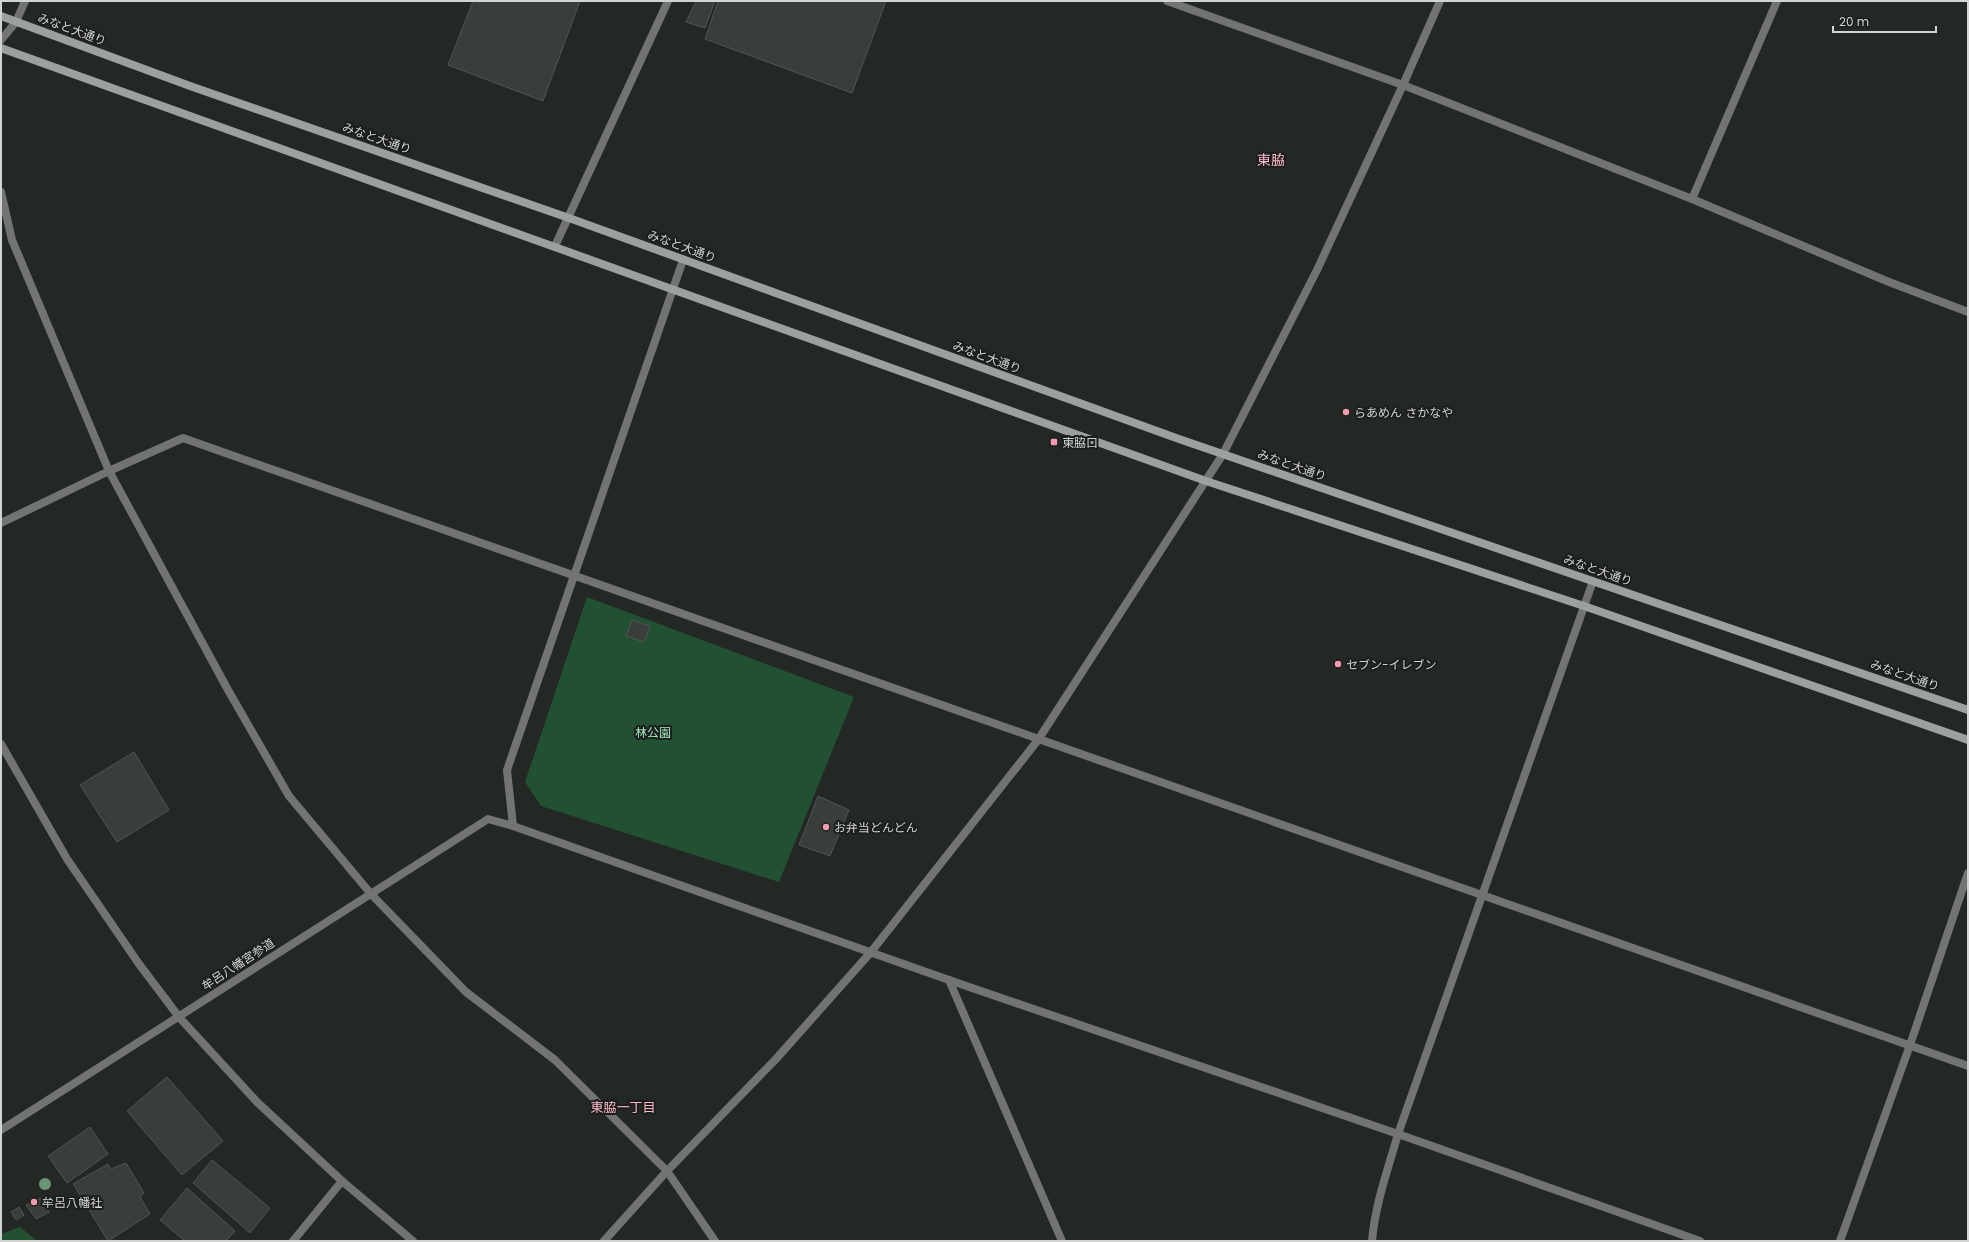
<svg xmlns="http://www.w3.org/2000/svg" width="1969" height="1242" font-family="Poppins,'Noto Sans JP',sans-serif">
<style>
.green{fill:#225032}
.building{fill:#3a3e3b;stroke:#515552}
.lines{fill:none;stroke-linecap:round;stroke-linejoin:round}
.minor{stroke:#727473;stroke-width:8}
.tertiary{stroke:#727473;stroke-width:8}
.secondary{stroke:#9da19e;stroke-width:8}
.tree{fill:#699476}
.poi-dot{fill:#f29ab0;stroke:#1b1e1c;stroke-width:1.5}
.labels{text-anchor:middle;dominant-baseline:central;stroke-width:4;stroke-linejoin:round;paint-order:stroke}
.street-label{font-size:12px;fill:#d1d4d2;stroke:#1b1e1c}
.poi-label{font-size:12px;fill:#d1d4d2;stroke:#1b1e1c;text-anchor:start}
.park-label{font-size:12px;fill:#a2ecb8;stroke:#1b1e1c}
.neighbourhood-label{font-size:13px;fill:#fbb8c8;stroke:#1b1e1c}
.quarter-label{font-size:14px;fill:#fbb8c8;stroke:#1b1e1c}
</style>
<rect width="100%" height="100%" fill="#242825"/>
<g class="green">
<path d="M587,597L854,697L779,882L541,806L525,782Z"/>
<path d="M20,1227L37,1241H1V1234Z"/>
</g>
<g class="building">
<path d="M473,1H580L543,101L448,65Z"/>
<path d="M696,1H715L705,28L686,22Z"/>
<path d="M718,1H886L852,93L705,39Z"/>
<path d="M632,620L650,626L644,642L626,636Z"/>
<path d="M134,752L169,810L117,842L80,785Z"/>
<path d="M818,796L849,810L830,856L799,845Z"/>
<path d="M167,1077L223,1141L182,1175L127,1111Z"/>
<path d="M90,1127L108,1154L67,1183L48,1156Z"/>
<path d="M212,1160L270,1208L250,1233L193,1183Z"/>
<path d="M126,1163L144,1193L140,1197L150,1214L108,1241L73,1184L108,1164L111,1169Z"/>
<path d="M187,1188L235,1231L226,1241H185L160,1220Z"/>
<path d="M41,1198L49,1212L36,1219L26,1205Z"/>
<path d="M19,1207L24,1215L16,1220L11,1212Z"/>
</g>
<g class="lines">
<g class="minor">
<path d="M1,40L16,22L25,1"/>
<path d="M1,192L12,240L109,471L228,690L289,796L371,894L466,992L555,1060L667,1171L715,1241"/>
<path d="M1692,199L1777,1"/>
<path d="M555,246L668,1"/>
<path d="M1,523L109,471L183,438L1968,1066"/>
<path d="M1,744L67,859L139,964L179,1017L257,1102L342,1181L413,1241"/>
<path d="M949,980L1062,1241"/>
<path d="M1,1130L488,819L513,826L507,770L683,260"/>
<path d="M293,1241L342,1181"/>
<path d="M1372,1241C1375,1205 1388,1169 1398,1134L1593,581"/>
<path d="M1840,1241L1910,1045L1968,873"/>
</g>
<g class="tertiary">
<path d="M1167,1L1403,85L1692,199L1889,282L1968,312"/>
<path d="M513,826L949,980L1398,1134L1700,1241"/>
<path d="M604,1241L667,1171L776,1059L871,952L1038,740L1223,454L1317,270L1403,85L1440,1"/>
</g>
<g class="secondary">
<path d="M1,16L190,86L569,218L1179,439L1968,710"/>
<path d="M1,48L1206,481L1584,606L1968,740"/>
</g>
</g>
<circle class="tree" cx="45" cy="1184" r="6"/>
<g class="poi-dot">
<circle cx="1346" cy="412" r="4"/>
<rect x="1050" y="438" width="8" height="8" rx="2"/>
<circle cx="1338" cy="664" r="4"/>
<circle cx="826" cy="827" r="4"/>
<circle cx="34" cy="1202" r="4"/>
</g>
<g class="labels">
<g class="street-label">
<text transform="translate(72 29) rotate(20)">みなと大通り</text>
<text transform="translate(377 138) rotate(19)">みなと大通り</text>
<text transform="translate(682 246) rotate(20)">みなと大通り</text>
<text transform="translate(987 357) rotate(20)">みなと大通り</text>
<text transform="translate(1292 465) rotate(19)">みなと大通り</text>
<text transform="translate(1598 570) rotate(19)">みなと大通り</text>
<text transform="translate(1905 675) rotate(19)">みなと大通り</text>
<text transform="translate(238 964) rotate(-33)">牟呂八幡宮参道</text>
</g>
<g class="poi-label">
<text x="1354" y="412">らあめん さかなや</text>
<text x="1062" y="442">東脇口</text>
<text x="1346" y="664">セブン-イレブン</text>
<text x="834" y="827">お弁当どんどん</text>
<text x="42" y="1202">牟呂八幡社</text>
</g>
<g class="park-label">
<text x="653" y="732">林公園</text>
</g>
<g class="neighbourhood-label">
<text x="623" y="1107">東脇一丁目</text>
</g>
<g class="quarter-label">
<text x="1271" y="160">東脇</text>
</g>
</g>
<rect width="1969" height="1242" fill="none" stroke="#d1d4d2" stroke-width="4"/>
<path d="M1833 26v6h103v-6" fill="none" stroke="#d1d4d2" stroke-width="2"/>
<text x="1839" y="26" font-size="12" fill="#d1d4d2" stroke="#1b1e1c" stroke-width="3" paint-order="stroke">20 m</text>
</svg>
